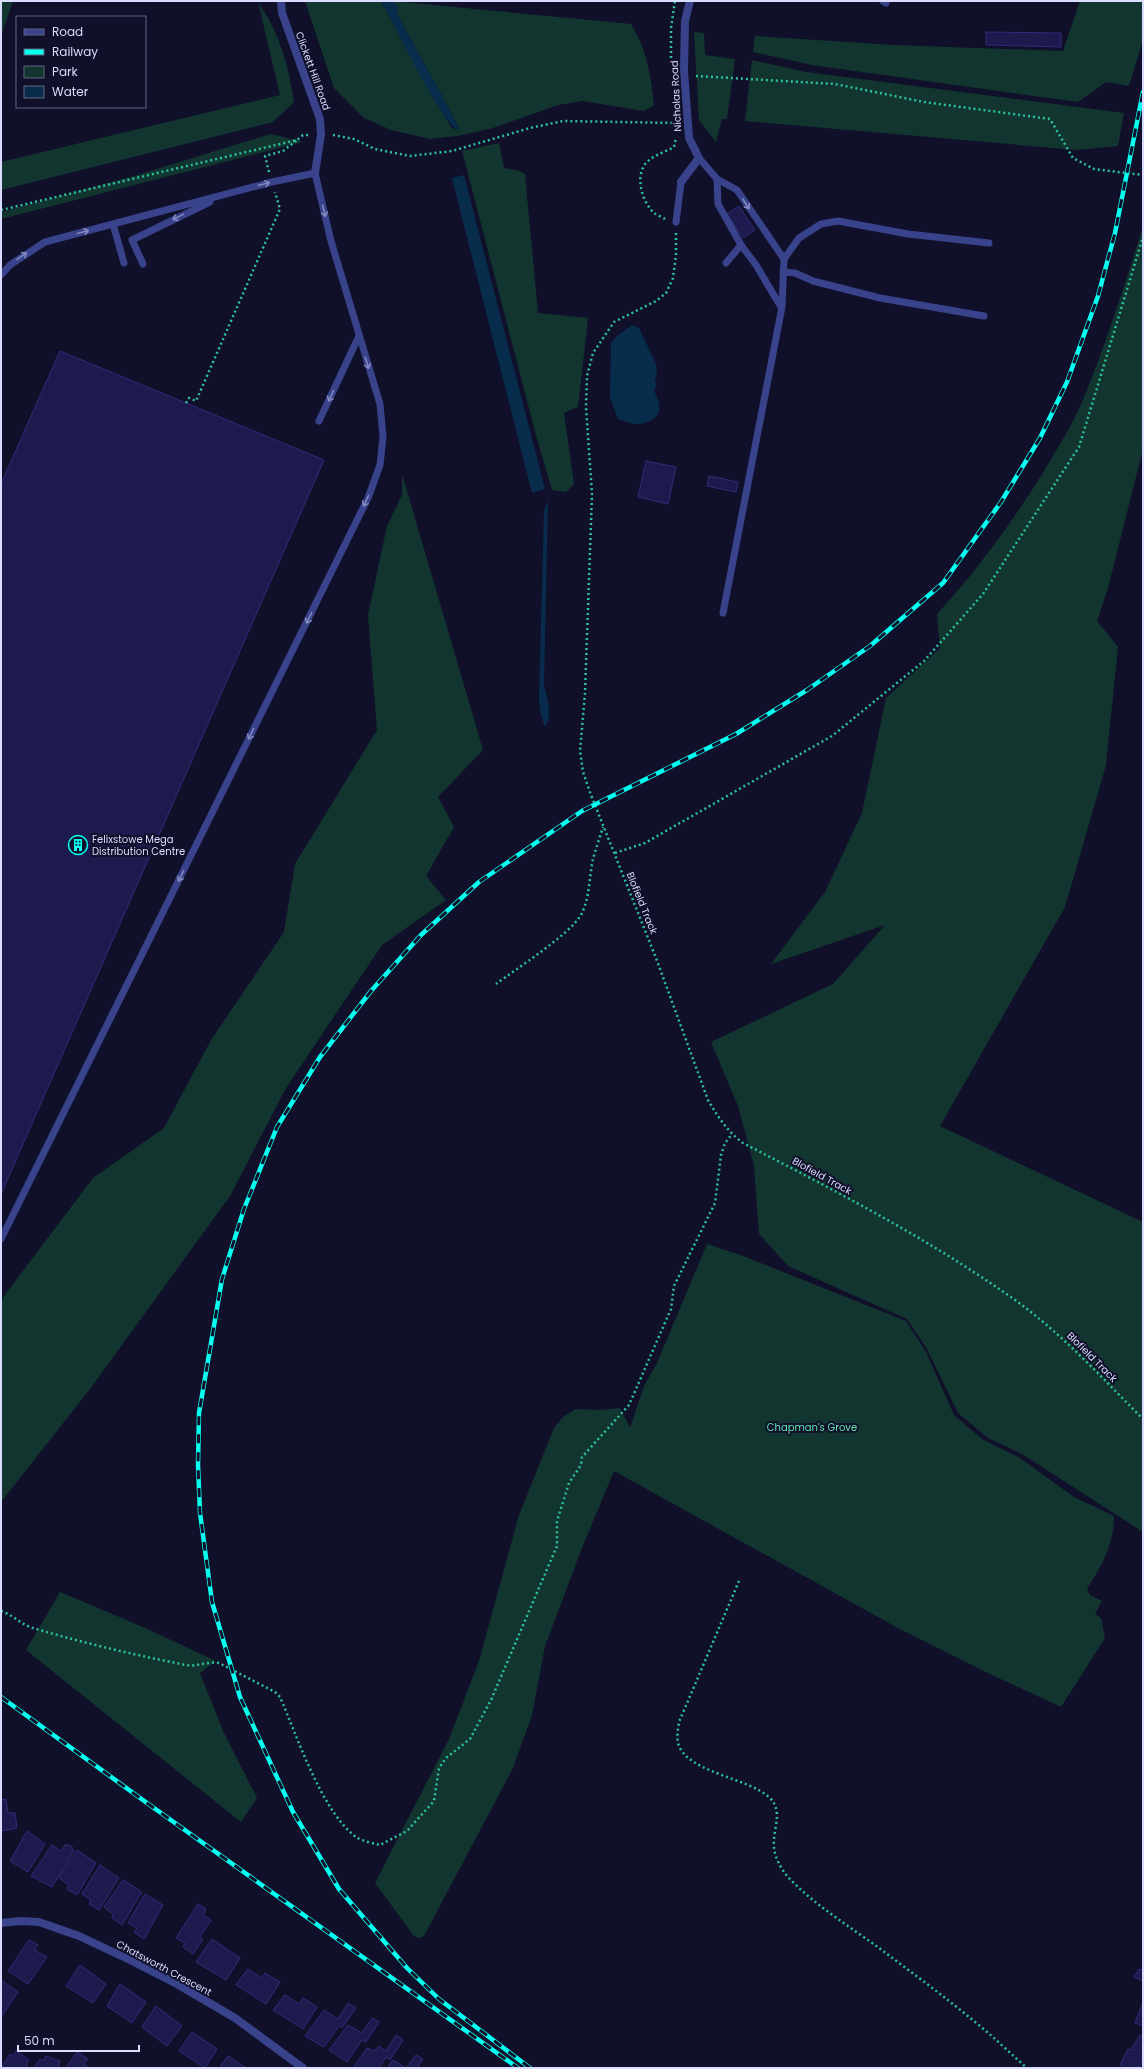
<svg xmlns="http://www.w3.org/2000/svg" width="1144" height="2069" font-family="Poppins,sans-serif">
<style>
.green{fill:#12362f}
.water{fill:#082c4c}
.building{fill:#1d1b4d;stroke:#2f2c7a}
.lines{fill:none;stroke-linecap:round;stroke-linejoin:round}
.path{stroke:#2bc2a1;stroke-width:2.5;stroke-dasharray:2 3;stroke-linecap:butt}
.service{stroke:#39438c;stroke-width:7}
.minor{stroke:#39438c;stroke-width:8}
.rail-casing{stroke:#06fff0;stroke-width:4.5}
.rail{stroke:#10102b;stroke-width:3;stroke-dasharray:9;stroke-linecap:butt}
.oneway{stroke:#8188c0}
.labels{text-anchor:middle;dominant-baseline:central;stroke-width:4;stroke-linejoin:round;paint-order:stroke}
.street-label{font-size:10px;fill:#dadcff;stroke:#10102b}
.poi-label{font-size:10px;fill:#dadcff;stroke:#10102b;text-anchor:start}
.park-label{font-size:10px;fill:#60e6af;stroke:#10102b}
</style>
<rect width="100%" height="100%" fill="#10102b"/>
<g class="green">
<path d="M1,1H13L1,36Z"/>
<path d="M305,1H381L434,99L452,128L459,130L455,120L397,14L398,7L392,1L631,24C647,50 651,76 654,105L644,111L583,101L558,105L493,128L457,136L430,139L391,130L364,118L334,88Z"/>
<path d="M1080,1H1143V40L1129,86L1106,82L1078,102L812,65L753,52L755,36L894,45L1063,51Z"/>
<path d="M258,2C280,34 288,64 294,102L273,122L1,190V162L280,95Z"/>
<path d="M694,32L704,33L705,55L735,59L727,119H722L716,142L699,120Z"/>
<path d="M752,60L806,72L1124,113L1118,146L1077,150L745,121Z"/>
<path d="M271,134L303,142L1,219V212L137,175Z"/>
<path d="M499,143L504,168L520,171L525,174L538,313L588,318L578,407L564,413L574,484L566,492L552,490L537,439L462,151Z"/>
<path d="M1143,227V449L1108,588L1097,621L1118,647L1106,765L1065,907L940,1126L1143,1222V1532L1022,1454L988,1438L958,1413L927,1349L907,1319L788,1266L759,1234L754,1166L738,1106L711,1042L833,984L885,925L771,964L825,892L862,813L886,698L940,648L937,614C976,572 1010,525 1041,476C1055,452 1071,428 1082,402C1106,345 1124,286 1143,227Z"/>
<path d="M402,474L483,750L438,797L454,827L426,876L446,900L382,945L286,1088L230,1196L90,1389L1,1502V1300L93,1178L164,1128L211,1040L284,932L295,864L377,730L368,615L387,526L402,495Z"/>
<path d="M707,1244L743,1256L906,1321L926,1352L954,1415L982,1439L1020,1458L1074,1497L1114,1516C1114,1545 1102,1565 1087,1589L1090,1595L1102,1601L1095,1614L1101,1618L1105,1638L1061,1707L990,1674L896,1627L614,1471L582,1548L545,1646L532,1715L513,1768L424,1936L419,1938L414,1936L375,1883L449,1739L479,1661L519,1515L554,1428L564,1416L576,1409L601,1410L620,1408L630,1428L644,1386L657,1363Z"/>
<path d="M60,1592L143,1627L216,1661L200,1673L224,1733L257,1798L241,1822L26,1650Z"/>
</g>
<g class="water">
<path d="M381,1H392L398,7L397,14L455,120L459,131C441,122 394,24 381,1Z"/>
<path d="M464,175L545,489L532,493L452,178Z"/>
<path d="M632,325L639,328L656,364L657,371L655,380L657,385L654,390C656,395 659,401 659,406C661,419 645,425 634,424C629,423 623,420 618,419L610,397L611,343L617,336Z"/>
<path d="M548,500L544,685C547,697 553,716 545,727L541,715L539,699L544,511Z"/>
</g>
<g class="building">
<path d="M986,32L1061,33V47L986,45Z"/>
<path d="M739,206L755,230L743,238L727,214Z"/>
<path d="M60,351L324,460L1,1194V484Z"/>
<path d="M646,461L676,467L668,504L638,497Z"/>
<path d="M709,476L738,482L736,492L707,486Z"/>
<path d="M6,1799L8,1813H15L17,1828L1,1831V1800Z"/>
<path d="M27,1831L45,1844L28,1872L10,1861Z"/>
<path d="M52,1845L61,1851L65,1845H69L73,1848V1852L52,1887L31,1876Z"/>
<path d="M77,1850L96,1863L77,1895L67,1889L69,1885L59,1878Z"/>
<path d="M100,1865L119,1878L99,1910L89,1904L91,1900L82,1894Z"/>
<path d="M123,1880L142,1892L122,1925L112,1918L113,1914L104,1907Z"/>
<path d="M145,1894L163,1905L144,1939L134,1932L137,1928L128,1923Z"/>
<path d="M198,1904L206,1909L203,1915L211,1920L200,1937L203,1939L193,1954L183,1947L185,1943L176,1938Z"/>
<path d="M212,1939L240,1958L226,1980L196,1962Z"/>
<path d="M29,1940L38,1945L34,1950L47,1957L28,1984L8,1971Z"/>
<path d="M80,1965L106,1984L93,2003L66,1986Z"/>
<path d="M248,1969L262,1978L265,1973L280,1982L266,2004L236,1985Z"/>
<path d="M1139,1969L1143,1970V1981L1134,1977Z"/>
<path d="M1,1980L18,1992L1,2017Z"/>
<path d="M120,1984L146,2002L132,2023L107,2006Z"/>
<path d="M285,1995L299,2004L303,1998L317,2007L303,2029L273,2010Z"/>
<path d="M348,2003L356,2008L342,2028L339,2026L324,2047L305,2036L324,2010L338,2019Z"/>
<path d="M1143,2003V2026L1135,2023Z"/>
<path d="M156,2006L182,2026L167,2046L142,2027Z"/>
<path d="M372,2018L379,2022L366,2042L362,2040L347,2062L329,2050L348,2025L362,2033Z"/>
<path d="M192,2032L217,2049L205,2068L179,2051Z"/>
<path d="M396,2035L403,2040L390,2060L386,2057L379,2068H353L367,2048L374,2051L379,2046L386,2051Z"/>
<path d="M1140,2035L1143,2037V2059L1139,2068H1126L1120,2065L1128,2049L1131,2050Z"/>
<path d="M16,2051L29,2060L26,2065L27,2068H1L10,2054L13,2056Z"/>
<path d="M77,2052L88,2059L84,2064L89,2068H66Z"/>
<path d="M416,2055L423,2059L417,2068H387L393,2060L406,2068Z"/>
<path d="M46,2056L60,2061L58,2068H34L40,2059L43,2061Z"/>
<path d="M228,2056L246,2068H219Z"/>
</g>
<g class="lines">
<g class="path">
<path d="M671,63V28L675,1"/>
<path d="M696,76L835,84L924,102L1050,119L1073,158L1094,169L1143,175"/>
<path d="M333,135L354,139L375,149L410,156L452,151L530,128L563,121L676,123"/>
<path d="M269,172L265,156L283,151L297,140"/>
<path d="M1,210L297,140L303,135H310"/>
<path d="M665,219C662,217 657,215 654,213C642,202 634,175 647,162C654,155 665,152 674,147L676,138"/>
<path d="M676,233V255L673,278L666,293L656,301L614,322L593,353L587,376L586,407L592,494L585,693L580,751L583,772L591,795L656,958L708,1100C718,1117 727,1131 743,1143C832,1189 923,1236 1005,1293C1057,1328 1099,1375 1143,1419"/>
<path d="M186,403L189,398L196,401L280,209L275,192"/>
<path d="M615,853L645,843L832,736L924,661L983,594L1079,447L1143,237"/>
<path d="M496,984C516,969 569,935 581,915C590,898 589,877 593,859C596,848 600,837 603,827"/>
<path d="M739,1581L679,1722C678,1730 676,1738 679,1746C690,1773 749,1778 770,1798C784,1812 772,1831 774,1847C775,1858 781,1869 788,1877C813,1904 849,1926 879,1948C915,1975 952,2002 987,2032C1000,2043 1013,2056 1027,2068"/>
<path d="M1,1611C13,1615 22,1625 33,1628C83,1643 135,1655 186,1665C197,1667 207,1661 219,1663L275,1692L280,1697C297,1736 322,1812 356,1837C362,1841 372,1843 380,1845L407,1831L434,1801L439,1768L446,1758L470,1739L491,1700L557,1546V1521L569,1483L581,1465L582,1457L629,1405L671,1309L674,1286L715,1203L721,1155L725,1143L732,1134"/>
</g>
<g class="service">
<path d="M883,1L886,3"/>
<path d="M699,158L717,179L737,190L784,259"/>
<path d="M717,179L718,204L741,245L756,265L781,307"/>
<path d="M676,222L681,182"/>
<path d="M113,224L124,263"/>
<path d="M726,263L741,245"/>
<path d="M143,264L132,240L210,202"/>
<path d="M783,272L795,273L813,281L880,298L984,316"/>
<path d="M1,275L10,265L45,242L272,182L315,173L331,241L380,404L383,437L380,465L368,498L1,1239"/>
<path d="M319,421L359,336"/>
<path d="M723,613L782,307L784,259L799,238L821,224L838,221L908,234L989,243"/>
</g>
<g class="minor">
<path d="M281,1L282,13L320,119L321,135L315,173"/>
<path d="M681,182L699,158L689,138L684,71L685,21L690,1"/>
<path d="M1,1923L21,1921L39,1922L79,1936L130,1960L177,1984L235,2018L303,2068"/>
</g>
<defs>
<g id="rail">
<path d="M1,1697L147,1803L518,2068"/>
<path d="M530,2068L439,1999L407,1968L339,1889L293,1812L240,1697L212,1602L200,1513L198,1465L199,1413L222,1279L244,1209L277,1127L320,1057L371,991L421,935L479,882L582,811L736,734L807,690L870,646L943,583L1001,502L1040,438L1067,382L1098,296L1115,233L1143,92"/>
</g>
</defs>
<use href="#rail" class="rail-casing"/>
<use href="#rail" class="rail"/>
</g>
<defs><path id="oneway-shaft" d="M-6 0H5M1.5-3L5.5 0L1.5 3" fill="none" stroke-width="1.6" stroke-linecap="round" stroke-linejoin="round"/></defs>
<g class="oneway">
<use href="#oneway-shaft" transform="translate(264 184) rotate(-15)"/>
<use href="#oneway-shaft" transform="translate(746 204) rotate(57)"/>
<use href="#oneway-shaft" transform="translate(324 211) rotate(76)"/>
<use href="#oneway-shaft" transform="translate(178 217) rotate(154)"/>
<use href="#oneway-shaft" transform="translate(83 232) rotate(-15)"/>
<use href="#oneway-shaft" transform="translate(22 256) rotate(-35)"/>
<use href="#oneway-shaft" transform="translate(367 363) rotate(74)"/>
<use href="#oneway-shaft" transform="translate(331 396) rotate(115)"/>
<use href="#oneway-shaft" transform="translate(366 501) rotate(115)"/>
<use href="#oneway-shaft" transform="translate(309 618) rotate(116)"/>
<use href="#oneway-shaft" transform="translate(251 734) rotate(116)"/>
<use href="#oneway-shaft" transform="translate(181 876) rotate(116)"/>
</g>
<defs>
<symbol id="building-ring" viewBox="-11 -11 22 22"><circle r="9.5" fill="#10102b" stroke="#06fff0" stroke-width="1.5"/><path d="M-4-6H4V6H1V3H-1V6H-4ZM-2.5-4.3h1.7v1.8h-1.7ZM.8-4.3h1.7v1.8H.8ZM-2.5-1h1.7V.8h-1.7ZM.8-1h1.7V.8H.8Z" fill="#06fff0"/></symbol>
</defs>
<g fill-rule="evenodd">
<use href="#building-ring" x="67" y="834" width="22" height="22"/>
</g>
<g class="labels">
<g class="street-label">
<text transform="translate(313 71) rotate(70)">Clickett Hill Road</text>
<text transform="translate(676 96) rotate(-93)">Nicholas Road</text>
<text transform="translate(642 903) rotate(68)">Blofield Track</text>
<text transform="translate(822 1176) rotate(29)">Blofield Track</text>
<text transform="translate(1092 1357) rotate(45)">Blofield Track</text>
<text transform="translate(164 1968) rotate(28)">Chatsworth Crescent</text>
</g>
<g class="poi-label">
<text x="92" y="839">Felixstowe Mega<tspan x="92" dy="12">Distribution Centre</tspan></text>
</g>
<g class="park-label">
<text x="812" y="1427">Chapman's Grove</text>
</g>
</g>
<rect width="1144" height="2069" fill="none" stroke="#dadcff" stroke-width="4"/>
<rect x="16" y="16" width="130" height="92" fill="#10102b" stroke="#616280"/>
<rect x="24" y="29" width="20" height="6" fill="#39438c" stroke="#616280"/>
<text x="52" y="36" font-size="12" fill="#dadcff">Road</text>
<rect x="24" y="49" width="20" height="6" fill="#06fff0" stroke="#616280"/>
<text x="52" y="56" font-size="12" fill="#dadcff">Railway</text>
<rect x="24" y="66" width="20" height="12" fill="#12362f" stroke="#616280"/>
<text x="52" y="76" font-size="12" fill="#dadcff">Park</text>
<rect x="24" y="86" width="20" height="12" fill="#082c4c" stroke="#616280"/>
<text x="52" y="96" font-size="12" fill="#dadcff">Water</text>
<path d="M18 2045v6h121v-6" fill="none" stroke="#dadcff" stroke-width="2"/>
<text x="24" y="2045" font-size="12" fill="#dadcff" stroke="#10102b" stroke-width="3" paint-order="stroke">50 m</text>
</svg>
